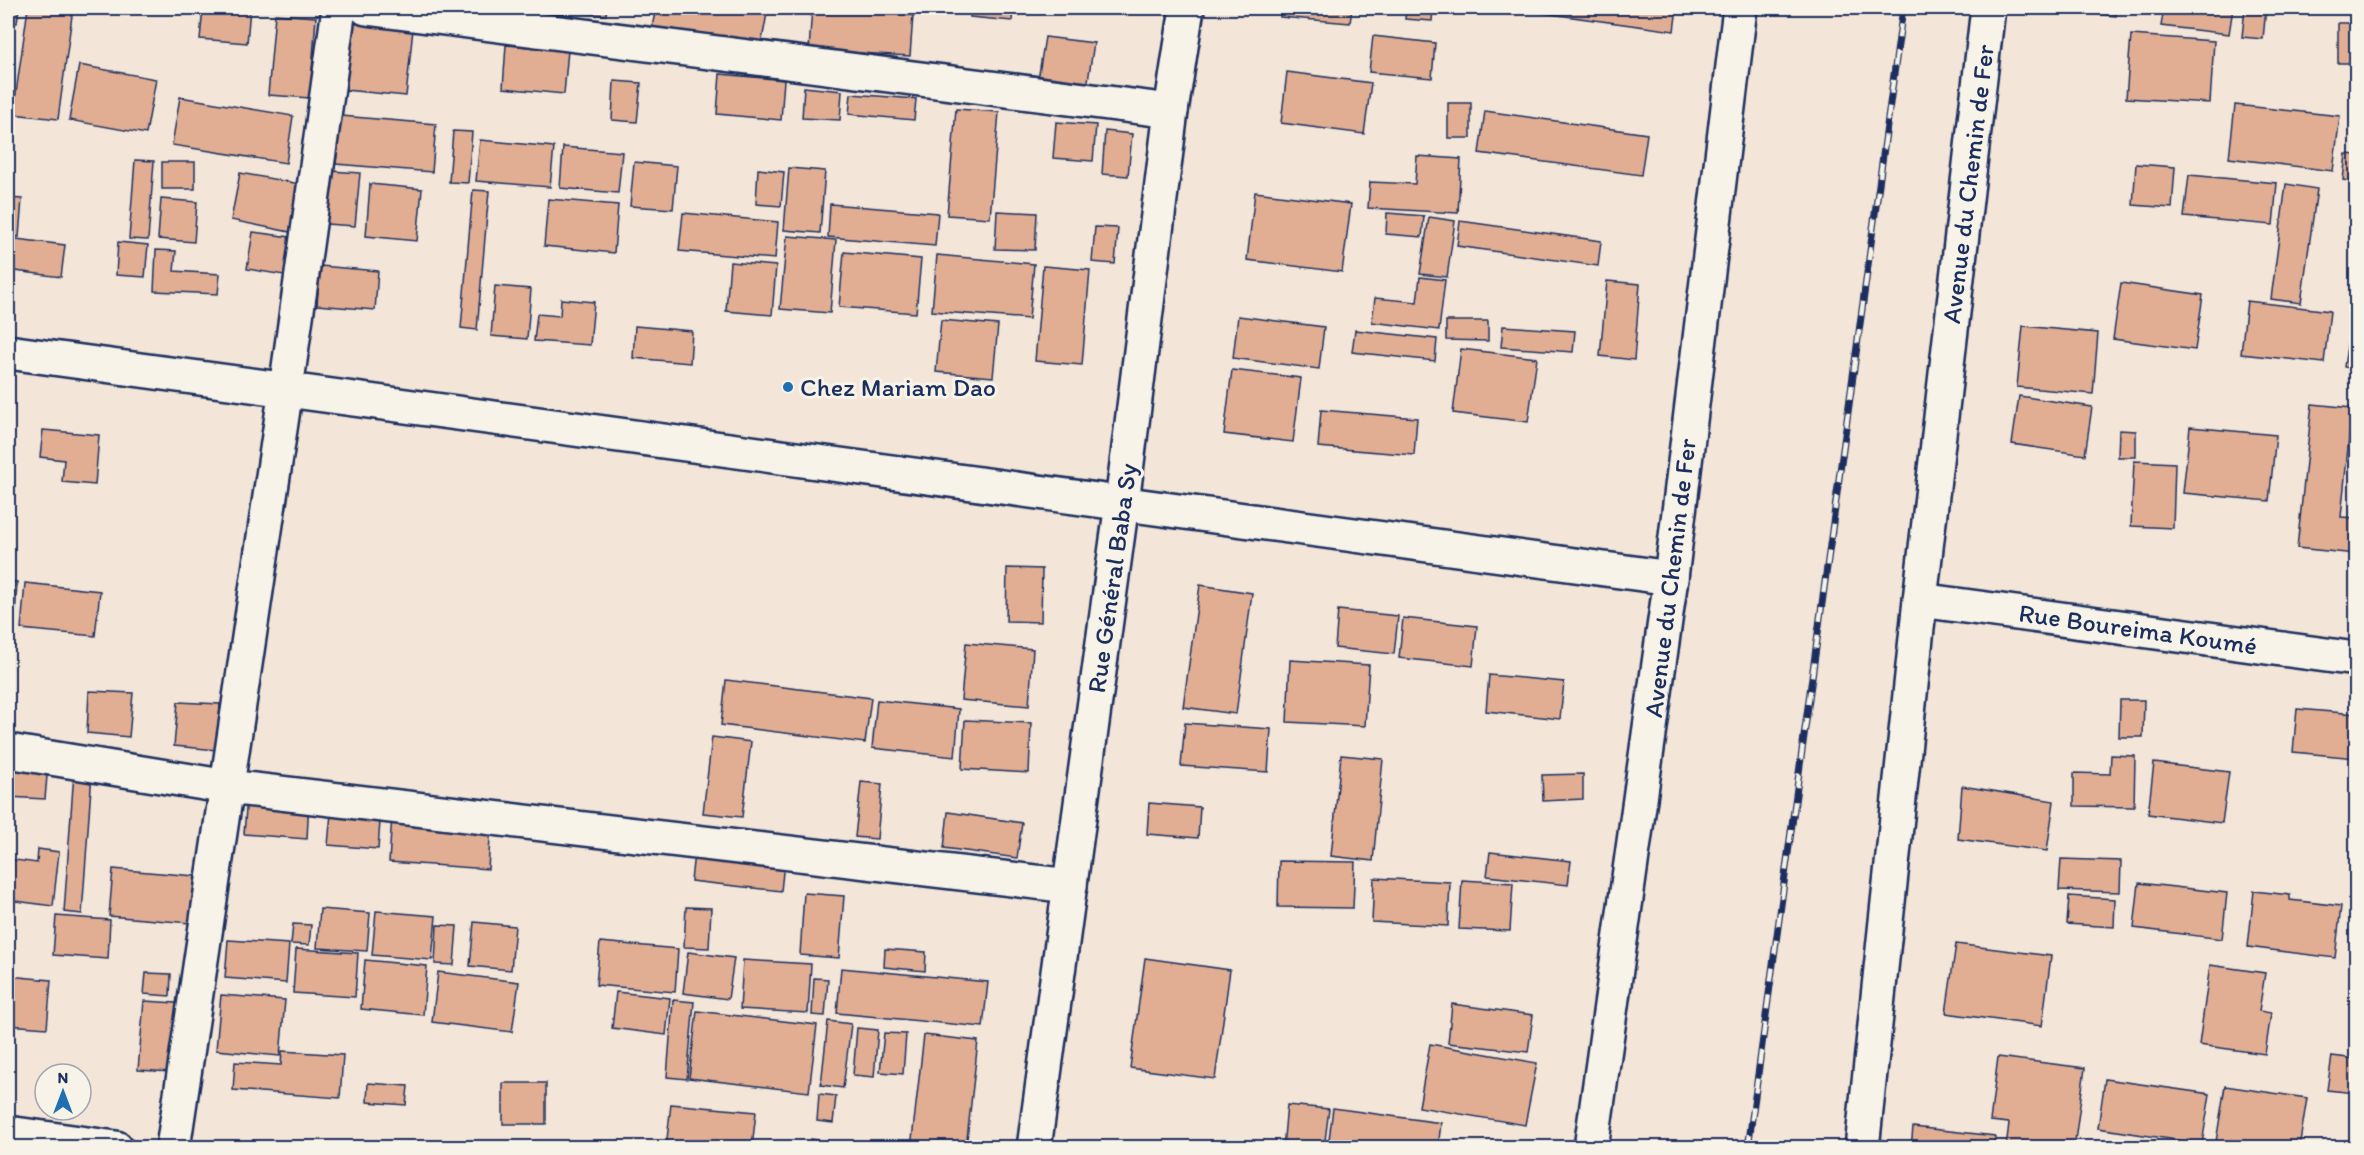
<svg xmlns="http://www.w3.org/2000/svg" width="2364" height="1155" font-family="Itim,sans-serif">
<style>
.building{fill:#e1ae93;stroke:#1b2f5e;stroke-width:1.5}
.lines{fill:none;stroke-linecap:round;stroke-linejoin:round}
.minor-casing{stroke:#1b2f5e;stroke-width:38}
.minor{stroke:#f7f3e8;stroke-width:33}
.rail-casing{stroke:#1b2f5e;stroke-width:7}
.rail{stroke:#f7f3e8;stroke-width:4.5;stroke-dasharray:14;stroke-linecap:butt}
.poi-dot{fill:#1f6fb2;stroke:#f7f3e8;stroke-width:2}
.labels{text-anchor:middle;dominant-baseline:central;stroke-width:6;stroke-linejoin:round;paint-order:stroke}
.street-label{font-size:26px;fill:#1b2f5e;stroke:#f7f3e8}
.poi-label{font-size:26px;fill:#1b2f5e;stroke:#f7f3e8;text-anchor:start}
</style>
<rect width="100%" height="100%" fill="#f3e5d7"/>
<filter id="ink" filterUnits="userSpaceOnUse"><feTurbulence type="fractalNoise" baseFrequency=".0167" numOctaves="2"/><feDisplacementMap in="SourceGraphic" scale="12" xChannelSelector="R" yChannelSelector="G"/><feConvolveMatrix kernelMatrix="1 2 1 2 8 2 1 2 1" color-interpolation-filters="sRGB"/></filter>
<g filter="url(#ink)">
<g class="building">
<path d="M8,8H19L17,23L8,22Z"/>
<path d="M28,8H73L58,119L13,114Z"/>
<path d="M203,8H250L247,43L200,39Z"/>
<path d="M567,8H607L606,15L567,12Z"/>
<path d="M656,8H768L761,46L652,27Z"/>
<path d="M812,8L913,15L910,56L809,50Z"/>
<path d="M971,8H1013L1012,21L970,17Z"/>
<path d="M1281,8H1352L1350,23L1280,17Z"/>
<path d="M1406,8H1433L1432,21L1405,19Z"/>
<path d="M1507,8H1677L1674,31Z"/>
<path d="M2078,8H2117L2116,16L2077,12Z"/>
<path d="M2164,8H2233L2229,34L2161,26Z"/>
<path d="M2245,8H2266L2263,39L2242,37Z"/>
<path d="M275,14L316,17L310,98L268,95Z"/>
<path d="M351,23L413,29L406,96L345,90Z"/>
<rect x="2338" y="23" width="18" height="40"/>
<path d="M2131,35L2214,41L2210,103L2126,98Z"/>
<path d="M1373,36L1435,43L1432,78L1369,72Z"/>
<path d="M1045,37L1094,43L1087,87L1038,80Z"/>
<path d="M506,45L568,50L564,94L503,88Z"/>
<path d="M8,52H14L10,105H8Z"/>
<path d="M79,65L156,79L146,134L69,120Z"/>
<path d="M1287,72L1371,83L1364,134L1281,123Z"/>
<path d="M720,74L784,80L781,120L717,114Z"/>
<path d="M614,81L641,83L637,122L612,120Z"/>
<path d="M804,87L842,91L840,120L802,118Z"/>
<path d="M851,94L916,99L914,120L849,114Z"/>
<path d="M180,97L293,116L286,163L172,145Z"/>
<rect x="1448" y="103" width="23" height="35"/>
<path d="M2235,105L2340,116L2333,171L2229,158Z"/>
<path d="M956,109L999,112L990,218L947,215Z"/>
<path d="M1485,111L1647,134L1641,175L1479,153Z"/>
<path d="M341,116L436,124L432,172L336,164Z"/>
<path d="M1056,122L1096,125L1093,161L1053,158Z"/>
<path d="M453,131L472,132L468,183L449,182Z"/>
<path d="M1105,131L1132,134L1128,176L1102,174Z"/>
<path d="M480,140L554,147L550,187L476,181Z"/>
<path d="M563,147L622,152L618,193L560,188Z"/>
<path d="M2346,154L2356,155V182L2343,180Z"/>
<path d="M1417,156L1461,159L1458,213L1368,208L1370,182L1415,184Z"/>
<path d="M135,160L154,161L148,240L129,239Z"/>
<rect x="162" y="162" width="33" height="27"/>
<path d="M634,162L677,166L673,209L630,206Z"/>
<path d="M2136,164L2175,167L2172,208L2133,205Z"/>
<path d="M789,168L825,171L820,233L784,230Z"/>
<path d="M758,169L784,172L781,206L756,204Z"/>
<path d="M331,171L360,173L355,226L326,224Z"/>
<path d="M240,173L300,184L290,232L231,220Z"/>
<path d="M2189,175L2277,183L2273,225L2184,217Z"/>
<path d="M370,184L422,189L417,241L366,236Z"/>
<path d="M2286,184L2317,189L2301,303L2271,299Z"/>
<path d="M473,190L489,191L477,330L461,328Z"/>
<path d="M1255,192L1351,204L1342,272L1247,260Z"/>
<path d="M8,198L22,199L19,237L8,235Z"/>
<path d="M161,199L197,202L194,242L158,239Z"/>
<path d="M548,199L618,205L614,253L544,246Z"/>
<path d="M830,204L938,213L935,246L828,237Z"/>
<path d="M997,211L1037,213L1035,250L995,249Z"/>
<path d="M683,213L778,222L775,259L679,251Z"/>
<path d="M1387,213L1424,216L1422,237L1386,234Z"/>
<path d="M1429,217L1455,221L1447,277L1420,274Z"/>
<path d="M1460,221L1601,241L1598,266L1457,246Z"/>
<path d="M1095,227L1118,228L1115,264L1092,262Z"/>
<path d="M253,232L290,237L284,275L247,269Z"/>
<path d="M787,236L836,240L830,313L780,309Z"/>
<path d="M8,238L65,245L61,277L8,270Z"/>
<path d="M118,242L148,245L145,277L116,275Z"/>
<path d="M156,250L176,251L174,271L220,274L218,294L154,291Z"/>
<path d="M844,252L921,259L916,313L839,307Z"/>
<path d="M937,255L1034,264L1029,319L932,311Z"/>
<path d="M730,262L776,266L772,315L726,311Z"/>
<path d="M320,266L378,271L375,310L317,305Z"/>
<path d="M1043,266L1090,270L1082,365L1035,361Z"/>
<path d="M1420,277L1445,280L1439,330L1372,322L1375,298L1417,302Z"/>
<path d="M1607,281L1640,284L1634,360L1600,356Z"/>
<path d="M2121,283L2203,295L2195,350L2113,339Z"/>
<path d="M495,286L531,289L527,339L491,336Z"/>
<path d="M561,299L594,302L590,345L534,341L537,314L560,316Z"/>
<path d="M2247,301L2330,311L2324,363L2241,354Z"/>
<path d="M2352,314L2356,315V369L2344,367Z"/>
<path d="M1238,316L1324,327L1319,369L1233,358Z"/>
<path d="M941,320L998,325L993,377L936,372Z"/>
<path d="M1446,321H1488V341L1446,340Z"/>
<path d="M635,326L692,331L690,363L633,358Z"/>
<path d="M1503,326L1575,331L1573,352L1501,347Z"/>
<path d="M2023,326L2098,333L2093,394L2017,387Z"/>
<path d="M1355,330L1437,339L1435,361L1352,352Z"/>
<path d="M1461,349L1537,358L1528,422L1453,413Z"/>
<path d="M1232,370L1301,378L1293,442L1224,434Z"/>
<path d="M2019,396L2092,407L2085,455L2012,444Z"/>
<path d="M2312,404L2352,408L2341,517L2356,518V554L2297,548Z"/>
<path d="M1321,410L1417,418L1414,455L1318,447Z"/>
<path d="M2190,427L2276,435L2269,501L2183,493Z"/>
<path d="M43,430L99,435L95,485L62,482L64,460L40,457Z"/>
<path d="M2119,430L2136,431V457H2118Z"/>
<path d="M2134,461L2175,463L2173,528L2131,526Z"/>
<path d="M1007,568L1042,569L1041,622L1006,621Z"/>
<path d="M8,581L17,582L15,617H8Z"/>
<path d="M25,583L100,591L95,636L21,629Z"/>
<path d="M1200,585L1252,593L1236,714L1183,707Z"/>
<path d="M1338,610L1398,616L1394,654L1335,648Z"/>
<path d="M1403,618L1477,626L1473,666L1399,658Z"/>
<path d="M966,643L1033,649L1029,706L961,700Z"/>
<path d="M1290,660L1369,665L1365,726L1287,722Z"/>
<path d="M1489,675L1564,682L1560,719L1486,711Z"/>
<path d="M726,680L871,698L865,743L721,725Z"/>
<path d="M89,691L133,693L129,737L87,733Z"/>
<path d="M877,700L959,709L955,757L872,748Z"/>
<path d="M2120,700H2144L2143,737H2119Z"/>
<path d="M178,702L220,704L217,750L174,746Z"/>
<path d="M2297,709L2356,714V758L2293,752Z"/>
<path d="M965,720L1031,723L1029,773L962,769Z"/>
<path d="M1185,723L1271,729L1268,772L1181,766Z"/>
<path d="M712,737L751,742L742,817L703,813Z"/>
<path d="M1341,755L1383,759L1373,861L1331,856Z"/>
<path d="M2111,755L2135,756L2134,807L2074,806V773L2110,774Z"/>
<path d="M11,761L48,764L45,799L8,797Z"/>
<path d="M2154,763L2229,772L2222,823L2148,814Z"/>
<path d="M74,772L92,773L82,914L64,912Z"/>
<path d="M1583,774V799L1543,801L1542,775Z"/>
<path d="M861,782L882,784L877,839L855,837Z"/>
<path d="M1962,786L2054,801L2047,851L1958,839Z"/>
<path d="M247,796L309,800L307,839L244,834Z"/>
<path d="M332,803L381,807L378,849L328,845Z"/>
<path d="M1149,803L1200,807L1198,838L1147,834Z"/>
<path d="M948,812L1022,823L1017,858L944,848Z"/>
<path d="M392,815L491,823L488,869L389,862Z"/>
<path d="M38,849L59,852L53,906L8,900V859L37,863Z"/>
<path d="M1490,852L1571,861L1568,885L1487,876Z"/>
<path d="M694,853L784,863L781,891L691,881Z"/>
<path d="M2061,859L2121,861L2120,892L2059,890Z"/>
<path d="M1279,861L1355,862L1353,908L1278,907Z"/>
<path d="M113,869L195,876L190,923L109,916Z"/>
<path d="M1374,878L1450,882L1448,926L1372,922Z"/>
<path d="M1462,880L1513,883L1510,931L1459,929Z"/>
<path d="M2139,883L2227,893L2222,939L2134,928Z"/>
<path d="M2254,891L2290,895V900L2341,906L2335,958L2248,947Z"/>
<path d="M804,893L844,896L839,958L800,955Z"/>
<path d="M2069,896L2115,899L2114,927L2067,924Z"/>
<path d="M686,907L711,908L709,948L684,947Z"/>
<path d="M320,909L370,913L367,951L317,948Z"/>
<path d="M376,911L436,916L432,960L372,955Z"/>
<path d="M56,916L110,920L108,959L53,955Z"/>
<path d="M474,922L515,926L511,970L470,966Z"/>
<path d="M293,924L311,925L309,945L291,944Z"/>
<path d="M437,925L457,926L454,965L435,964Z"/>
<path d="M228,940L289,944L286,983L225,978Z"/>
<path d="M600,942L678,949L675,992L596,985Z"/>
<path d="M1956,944L2051,956L2042,1026L1946,1013Z"/>
<path d="M296,949L358,953L355,997L293,993Z"/>
<path d="M885,949L926,952L925,971L884,967Z"/>
<path d="M688,952L734,958L728,999L683,993Z"/>
<path d="M1145,958L1230,970L1215,1079L1130,1068Z"/>
<path d="M365,960L427,966L423,1015L361,1009Z"/>
<path d="M743,960L811,964L808,1013L740,1009Z"/>
<path d="M2210,965L2265,973L2259,1011L2271,1013L2265,1054L2199,1045Z"/>
<path d="M841,968L988,982L983,1027L837,1013Z"/>
<path d="M438,972L519,982L512,1032L432,1022Z"/>
<path d="M146,973L171,974L170,996L144,994Z"/>
<path d="M8,976L51,980L47,1028L8,1025Z"/>
<path d="M814,978L828,979L825,1016L812,1015Z"/>
<path d="M616,992L670,998L666,1035L612,1028Z"/>
<path d="M221,995L285,1000L280,1056L216,1050Z"/>
<path d="M673,1000L694,1002L687,1079L667,1077Z"/>
<path d="M144,1001L176,1003L171,1072L138,1070Z"/>
<path d="M1452,1004L1533,1015L1528,1052L1448,1043Z"/>
<path d="M697,1011L817,1025L809,1092L689,1078Z"/>
<path d="M828,1021L851,1024L843,1088L821,1085Z"/>
<path d="M857,1028L878,1030L874,1077L853,1075Z"/>
<path d="M884,1033L906,1034L903,1074L880,1072Z"/>
<path d="M924,1035L978,1041L966,1148H911Z"/>
<path d="M1430,1044L1537,1063L1525,1125L1419,1107Z"/>
<path d="M282,1051L343,1055L340,1098L233,1090L235,1062L281,1065Z"/>
<path d="M2332,1056L2356,1059V1093L2327,1090Z"/>
<path d="M1998,1057L2085,1068L2074,1148H2006L2009,1123L1990,1121Z"/>
<path d="M2105,1079L2210,1094L2202,1144L2098,1128Z"/>
<path d="M368,1083L408,1086L406,1105L367,1102Z"/>
<rect x="503" y="1083" width="43" height="41"/>
<path d="M2225,1086L2307,1098L2299,1148H2215Z"/>
<path d="M819,1094L836,1096L833,1123L817,1121Z"/>
<path d="M671,1104L756,1112L752,1148H666Z"/>
<path d="M1287,1105L1329,1109L1324,1148H1283Z"/>
<path d="M1333,1108L1441,1123L1438,1148H1328Z"/>
<path d="M1913,1127L1995,1136L1994,1148H1911Z"/>
<path d="M811,1139L872,1148H809Z"/>
</g>
<g class="lines">
<defs>
<g id="minor">
<path d="M366,8L1171,111"/>
<path d="M8,352L1671,578"/>
<path d="M1920,600L2356,659"/>
<path d="M8,751L228,787L1070,886"/>
<path d="M8,1133L116,1148"/>
<path d="M173,1148L286,389L339,8"/>
<path d="M1034,1148L1122,503L1171,111L1187,8"/>
<path d="M1591,1148L1671,578L1740,8"/>
<path d="M1862,1148L1920,600L1988,8"/>
</g>
</defs>
<use href="#minor" class="minor-casing"/>
<use href="#minor" class="minor"/>
<defs>
<path id="rail" d="M1748,1148L1903,8"/>
</defs>
<use href="#rail" class="rail-casing"/>
<use href="#rail" class="rail"/>
</g>
</g>
<circle class="poi-dot" cx="788" cy="387" r="6"/>
<g class="labels">
<g class="street-label">
<text transform="translate(1968 184) rotate(-83)">Avenue du Chemin de Fer</text>
<text transform="translate(1112 578) rotate(-82)">Rue Général Baba Sy</text>
<text transform="translate(1670 578) rotate(-83)">Avenue du Chemin de Fer</text>
<text transform="translate(2138 629) rotate(8)">Rue Boureima Koumé</text>
</g>
<g class="poi-label">
<text x="800" y="387">Chez Mariam Dao</text>
</g>
</g>
<rect width="2364" height="1155" fill="none" stroke="#f7f3e8" stroke-width="30"/>
<rect x="15" y="15" width="2334" height="1125" fill="none" stroke="#1b2f5e" stroke-width="2" filter="url(#ink)"/>
<g transform="translate(63 1092)"><circle r="28" fill="#f7f3e8" stroke="#9fa5b1" stroke-width="1.5"/>
<path d="M0-4.5L10 22L0 15L-10 22Z" fill="#1f6fb2"/>
<text y="-9" font-size="16" font-weight="bold" text-anchor="middle" fill="#1b2f5e">N</text>
</g>
</svg>
